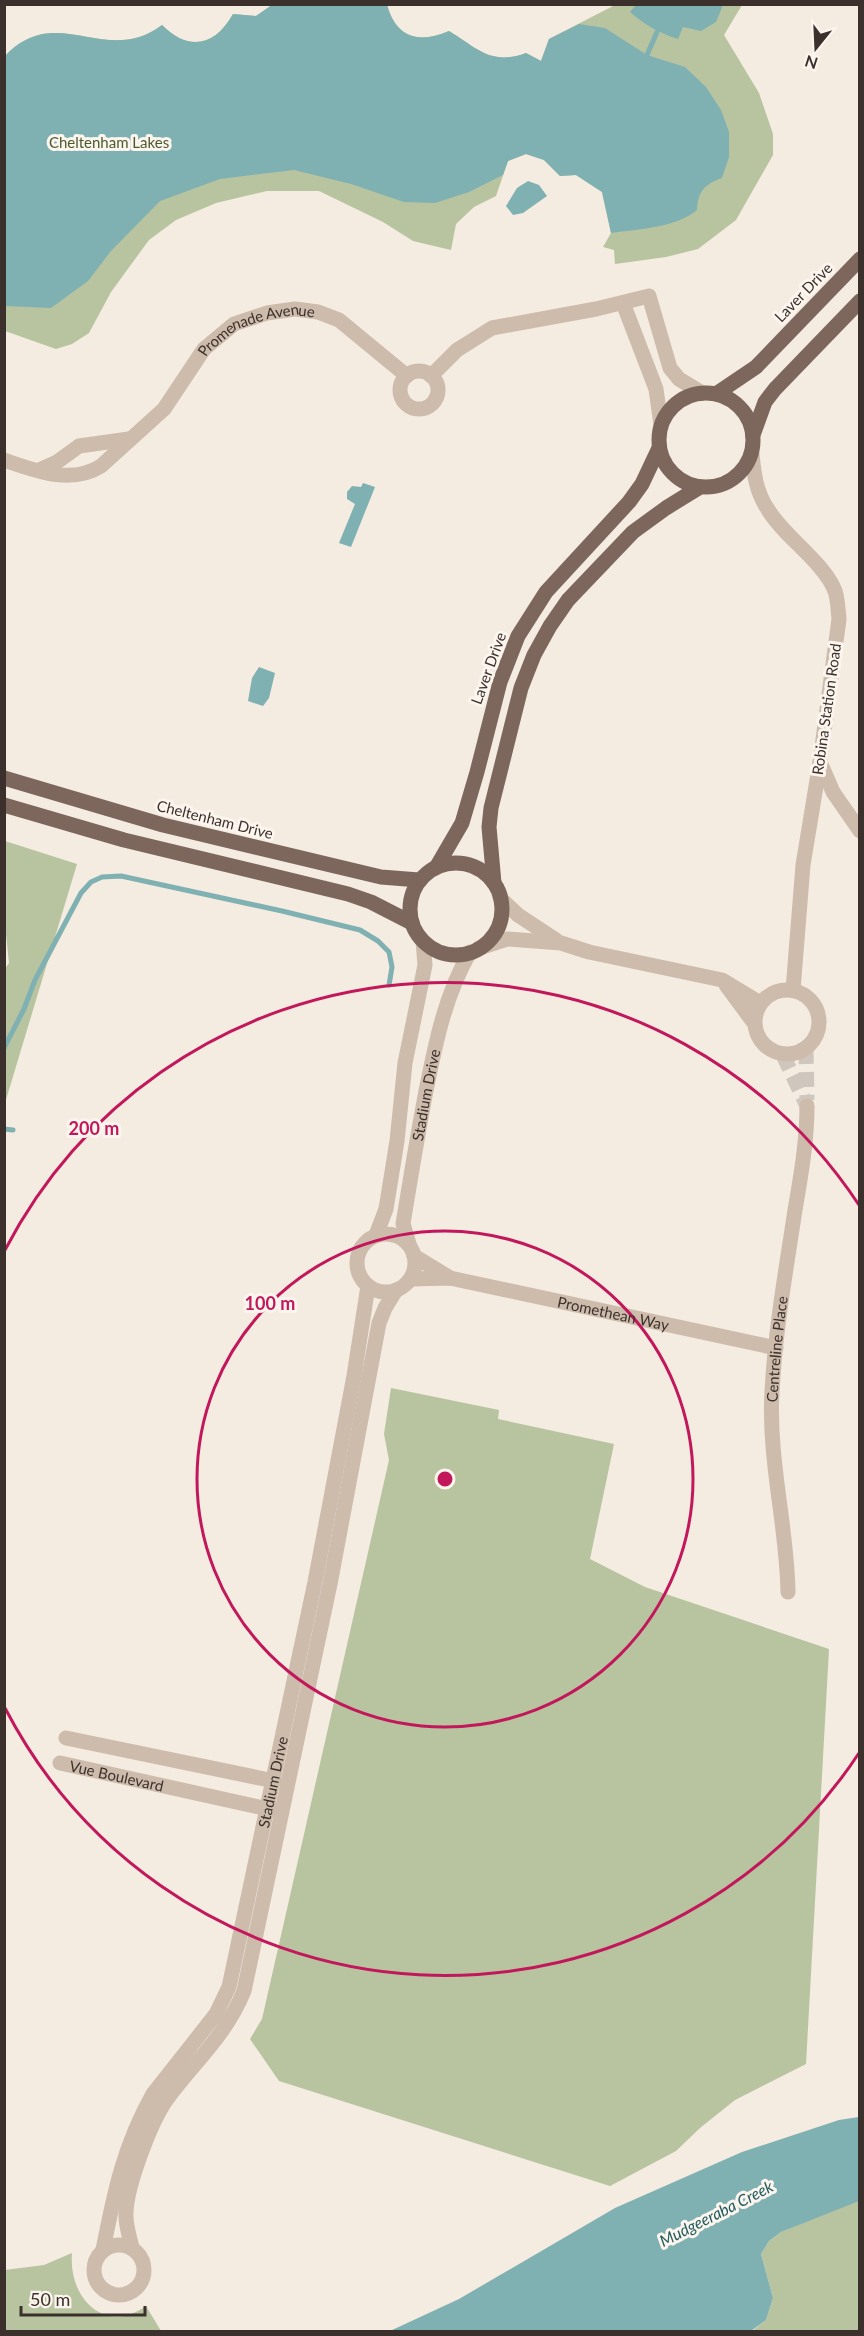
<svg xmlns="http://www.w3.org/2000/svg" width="864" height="2336" font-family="Lato,sans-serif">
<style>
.green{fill:#b8c4a0}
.water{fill:#7fb0b2}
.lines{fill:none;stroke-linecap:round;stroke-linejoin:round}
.stream{stroke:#7fb0b2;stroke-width:5}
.minor-tunnel{stroke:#cfc6bd;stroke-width:15;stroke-dasharray:15 8;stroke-linecap:butt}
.minor{stroke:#cdbbac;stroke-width:15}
.major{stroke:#7d675c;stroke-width:15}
.ring{fill:none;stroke:#c2185b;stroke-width:3}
.labels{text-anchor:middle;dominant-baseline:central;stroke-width:6;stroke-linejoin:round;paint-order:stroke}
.park-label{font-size:15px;fill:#4a5a2e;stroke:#fbf5ee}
.street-label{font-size:15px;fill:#3b302b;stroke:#fbf5ee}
.water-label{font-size:16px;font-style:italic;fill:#1f5a5e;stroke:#fbf5ee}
.centre{fill:#c2185b;stroke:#fbf5ee;stroke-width:3}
.ring-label{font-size:18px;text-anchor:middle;font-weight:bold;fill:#c2185b;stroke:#fbf5ee;stroke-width:6;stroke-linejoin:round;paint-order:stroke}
</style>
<rect width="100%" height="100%" fill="#f4ebe1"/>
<g class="green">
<path d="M387,4C396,38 419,44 449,31C477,48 491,66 526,53L541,61L549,39L615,5H742L724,35L759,93L773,134V155L736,220L698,249L666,257L615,264L614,250L603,247L611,233L602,192L576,175L560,176L544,160L526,154L508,161L496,196L474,207L456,224L451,250L413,241L383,222L319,191H267L216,203L176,220L149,240L111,292L89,333L72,344L56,349L5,331L4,57C58,0 105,68 162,25C189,52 215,46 233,14L256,16L273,5Z"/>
<path d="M5,841L77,864L5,1103L4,970L9,963L4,915Z"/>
<path d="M391,1388L499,1410L498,1419L614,1444L590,1559L645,1587L829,1649L806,2064L735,2100L700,2128L676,2151L610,2186L279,2081L250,2039L262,2019L389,1460L384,1434Z"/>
<path d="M854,2201H859V2331L751,2332L766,2320L773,2298L761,2254L769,2241L781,2232Z"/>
<path d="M72,2253C68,2297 104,2336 146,2306L161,2331H5V2270L44,2265Z"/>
</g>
<g class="water">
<path d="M273,4L387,5C396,38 419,44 449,31C477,48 491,66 526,53L541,61L549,39L579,24L605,28L647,55L685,67L706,87L721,110L729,132V157L722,178C705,184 698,191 697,210C675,228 639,229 611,233L602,192L576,175L560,176L544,160L526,154L508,161L503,175L469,192L435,203L404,202L351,184L294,170L220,179L160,201L111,251L88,281L51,308L5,306L4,57C56,0 106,68 162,25C189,52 215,46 233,14L256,16Z"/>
<path d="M636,5V4L723,5L716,22L701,31L683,27L678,39C659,33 645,25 630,12Z"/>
<path d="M528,181L539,185L547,196L523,213L513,215L506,206L517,188Z"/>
<path d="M363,483L375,487L351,547L339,543L355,504L347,499V492L352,486L361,487Z"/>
<path d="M259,667L275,673L269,698L263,706L248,701L252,678Z"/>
<path d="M859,2117V2201L781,2232L769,2241L761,2254L773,2298L766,2320L751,2331H390L459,2299L615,2208L742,2152L839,2120Z"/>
</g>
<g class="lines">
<g class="stream">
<path d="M647,55L657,32"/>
<path d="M4,1048L24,1009L35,980L81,893L91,882L102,877L121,876L282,911L360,930L378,941L389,952L392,967L389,985"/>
<path d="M4,1129L13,1130"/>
</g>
<g class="minor-tunnel">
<path d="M806,1049L807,1100"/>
<path d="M783,1055L807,1106"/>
</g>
<g class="minor">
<path d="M623,303L656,389L661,425"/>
<circle cx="419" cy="390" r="19"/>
<path d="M431,376L457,350L492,328L596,309L649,296L670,368L679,379L702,393"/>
<path d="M752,454C754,474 756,491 767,508C783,536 824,562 835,591C838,600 838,610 839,619L820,762L803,865L793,990"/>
<path id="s1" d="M4,460C36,471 71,485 101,466L164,409L204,349L234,324L267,313L295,309L318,312L339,320L407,376"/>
<path d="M39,470L57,462L79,446L129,439"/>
<path d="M820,762L833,792L860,831"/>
<path d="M500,898L518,915L556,940"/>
<path d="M479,948L507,939L561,943L589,952L722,980L760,1003"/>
<path d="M726,985L754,1023"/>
<circle cx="787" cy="1022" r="32"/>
<circle cx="386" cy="1263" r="29"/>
<path d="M376,1235L386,1209L397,1141L405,1063L425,965L423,941"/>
<path id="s2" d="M409,1244L403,1224C410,1181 417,1139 425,1096C435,1046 444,997 470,952"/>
<path d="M414,1256L450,1278"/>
<path id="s3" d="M411,1279L450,1278L776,1348"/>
<path id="s4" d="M788,1592C787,1526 768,1459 772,1392C775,1331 786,1270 795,1210C801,1175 807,1141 807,1106"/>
<path d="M66,1738L274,1781"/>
<path id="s5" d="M60,1763L277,1811"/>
<circle cx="119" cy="2270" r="25"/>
<path d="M132,2248C130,2238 126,2227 126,2216C125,2189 151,2121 167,2099C195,2061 225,2037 244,1991L330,1584L379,1323L385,1308L396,1290"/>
<path id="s6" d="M103,2250C114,2193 124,2145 153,2094L216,2014L229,1987L315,1582L354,1376L368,1286"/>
</g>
<g class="major">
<circle cx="706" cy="440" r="47"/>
<path d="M716,394L756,367L860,259"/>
<path d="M753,435L765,402L775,389L860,301"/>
<path d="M4,778L163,825L381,877L419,880"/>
<path d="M4,805L124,840L348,894L371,902L412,923"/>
<circle cx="456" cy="909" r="46"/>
<path d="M437,866L462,823L477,772L500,682L518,636L546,592L629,502L642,484L659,448"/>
<path d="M494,883L489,827L491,808L521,688L534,655L550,626L568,600L633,532L666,508L700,487"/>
</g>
</g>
<g class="ring">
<circle cx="445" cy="1479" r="248"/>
<path d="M859 1753A496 496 0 0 1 5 1708M5 1250A496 496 0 0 1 859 1205"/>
</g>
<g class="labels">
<g class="park-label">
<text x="109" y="142">Cheltenham Lakes</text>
</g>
<g class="street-label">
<text transform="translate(803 292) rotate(-46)">Laver Drive</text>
<text stroke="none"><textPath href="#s1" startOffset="316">Promenade Avenue</textPath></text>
<text transform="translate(488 668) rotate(-70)">Laver Drive</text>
<text transform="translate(826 709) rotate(-82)">Robina Station Road</text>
<text transform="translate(215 819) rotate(14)">Cheltenham Drive</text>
<text stroke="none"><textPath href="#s2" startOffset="152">Stadium Drive</textPath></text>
<text stroke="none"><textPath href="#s3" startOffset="206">Promethean Way</textPath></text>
<text stroke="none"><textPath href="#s4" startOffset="244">Centreline Place</textPath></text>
<text stroke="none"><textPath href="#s5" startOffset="58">Vue Boulevard</textPath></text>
<text stroke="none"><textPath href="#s6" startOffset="506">Stadium Drive</textPath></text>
</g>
<g class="water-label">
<text transform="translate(716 2213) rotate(-27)">Mudgeeraba Creek</text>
</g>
</g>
<circle cx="445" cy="1479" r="9" class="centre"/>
<g class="ring-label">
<text x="94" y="1135">200 m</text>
<text x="270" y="1310">100 m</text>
</g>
<rect width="864" height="2336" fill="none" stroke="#3b302b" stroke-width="12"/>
<g transform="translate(816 48) rotate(198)" stroke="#fbf5ee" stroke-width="4.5" paint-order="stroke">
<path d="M0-4.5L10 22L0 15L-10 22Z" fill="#3b302b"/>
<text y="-9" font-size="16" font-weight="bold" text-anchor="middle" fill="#3b302b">N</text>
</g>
<path d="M21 2306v9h124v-9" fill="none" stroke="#3b302b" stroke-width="3"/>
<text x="30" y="2306" font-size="18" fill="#3b302b" stroke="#fbf5ee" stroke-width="4.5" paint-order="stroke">50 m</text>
</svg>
